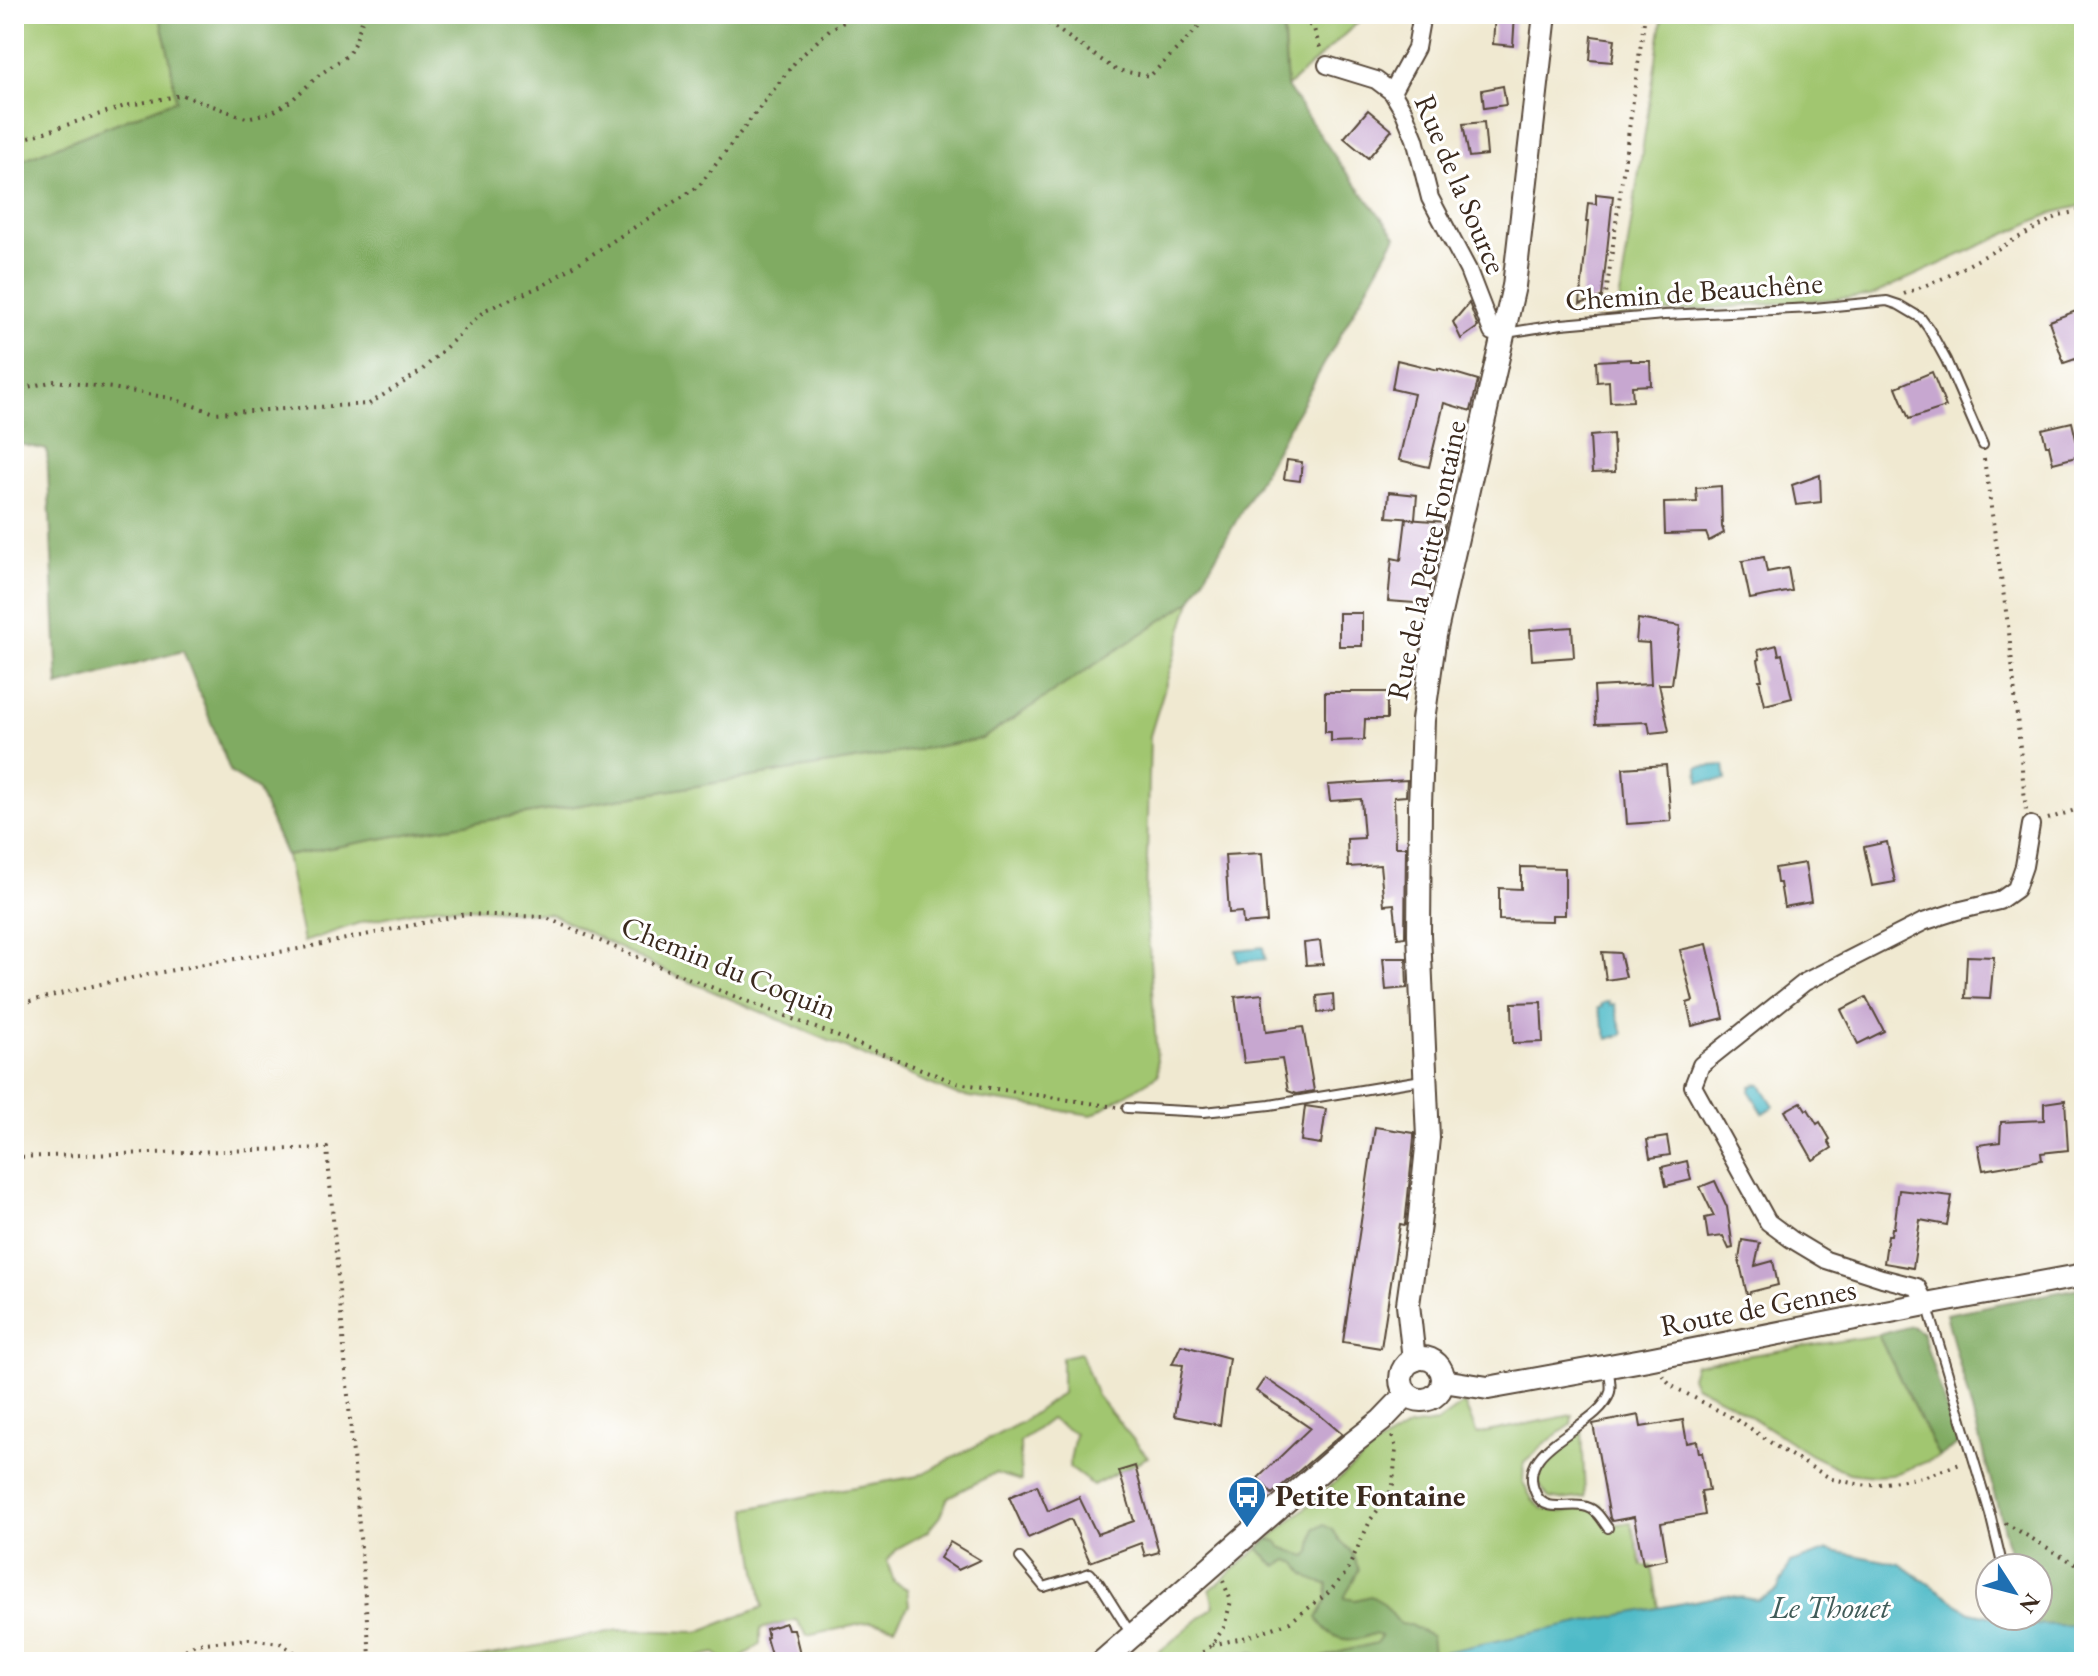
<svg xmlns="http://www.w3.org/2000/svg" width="2098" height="1676" font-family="'EB Garamond',serif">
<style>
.green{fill:#a1c670;stroke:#6e7847;stroke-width:2}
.forest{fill:#80ab62;stroke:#5e6a40;stroke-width:2}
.water{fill:#4dbac7;stroke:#447272;stroke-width:2}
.building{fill:#c7a7d0}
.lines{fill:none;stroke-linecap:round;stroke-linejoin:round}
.lane-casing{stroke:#564739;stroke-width:12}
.street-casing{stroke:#564739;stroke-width:20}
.secondary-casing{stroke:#564739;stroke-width:26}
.path{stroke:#564739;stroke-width:4;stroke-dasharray:2 6;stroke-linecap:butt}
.lane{stroke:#fff;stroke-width:8}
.street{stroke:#fff;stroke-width:16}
.secondary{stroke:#fff;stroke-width:22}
.labels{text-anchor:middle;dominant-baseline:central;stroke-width:6;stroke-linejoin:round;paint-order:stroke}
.street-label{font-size:30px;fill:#3b2a1e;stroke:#fff}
.poi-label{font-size:30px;font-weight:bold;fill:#3b2a1e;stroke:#fff;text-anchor:start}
.water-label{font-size:32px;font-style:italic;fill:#415c59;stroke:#fff}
</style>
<rect width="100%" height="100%" fill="#fff"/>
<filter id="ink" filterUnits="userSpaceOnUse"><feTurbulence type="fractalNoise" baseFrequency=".0125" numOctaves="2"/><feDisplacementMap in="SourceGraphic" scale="16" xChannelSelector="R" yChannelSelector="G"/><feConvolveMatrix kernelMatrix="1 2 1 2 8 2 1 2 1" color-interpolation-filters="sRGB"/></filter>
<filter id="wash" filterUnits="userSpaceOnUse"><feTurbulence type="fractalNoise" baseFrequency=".006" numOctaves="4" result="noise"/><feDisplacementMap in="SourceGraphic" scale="32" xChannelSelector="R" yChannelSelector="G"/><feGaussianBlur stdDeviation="1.8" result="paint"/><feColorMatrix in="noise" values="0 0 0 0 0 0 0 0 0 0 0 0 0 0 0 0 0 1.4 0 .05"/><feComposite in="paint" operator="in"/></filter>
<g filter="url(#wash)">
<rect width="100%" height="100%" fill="#f0e9d1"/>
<g class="green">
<path d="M14,14H159L170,59L176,100L14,163Z"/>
<path d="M1283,14H1367L1287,87Z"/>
<path d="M1663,14H2084V205L2052,213L1870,296L1617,316Z"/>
<path d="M1191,601L1150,736L1146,903L1158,1075L1092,1115L956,1095L665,971L551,914L440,906L362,922L304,942L286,856L423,831L982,739Z"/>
<path d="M1878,1335L1939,1457L1892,1475L1874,1476L1848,1473L1811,1455L1728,1402L1695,1385L1691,1377L1695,1364Z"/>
<path d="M1081,1353L1097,1396L1148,1457L1093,1485L1069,1467L1075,1434L1050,1419L1020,1442L1021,1481L995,1473L948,1497L940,1516L927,1532L898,1548L887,1561L894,1582L907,1589L909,1605L895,1627L870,1622L807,1636L796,1620L760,1629V1644L735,1662H727L715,1653L684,1660L455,1662L619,1630L698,1632L763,1607L747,1509L826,1492L918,1476L1022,1422L1062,1393V1357Z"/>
<path d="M1464,1403L1477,1434L1572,1415L1571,1425L1551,1439L1524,1463L1523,1483L1532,1499L1543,1509L1562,1512L1601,1504L1606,1521L1613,1525L1631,1522L1642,1566H1652L1659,1608L1397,1662H1147L1214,1606L1210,1590L1377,1446L1408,1427L1436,1423Z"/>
<path d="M1582,1429L1585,1497L1561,1500L1549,1498L1536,1480C1542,1456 1564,1444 1582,1429Z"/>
</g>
<g class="forest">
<path d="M159,14H1282L1287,87L1343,168L1396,236L1191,601L982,739L423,831L286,856L257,789L231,773L183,651L58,686L47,450L14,443V163L176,100L170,59Z"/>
<path d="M2084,1287V1626L2028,1624L2026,1616H2038V1568H2014L1946,1314Z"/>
<path d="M1912,1326L1922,1333L1955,1435L1957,1445L1939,1457L1878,1335Z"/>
<path d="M1324,1525L1333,1530L1339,1539L1350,1550L1359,1569L1344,1598L1355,1600L1371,1596L1383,1603L1400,1624L1410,1625L1431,1636L1433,1654L1397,1662H1308L1336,1653L1376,1643L1381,1636C1373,1633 1370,1635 1362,1638C1342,1643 1327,1635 1317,1618L1327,1600L1328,1584C1311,1581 1306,1578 1297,1563L1288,1560L1277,1566L1270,1561L1258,1548L1269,1539L1277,1541L1281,1547L1307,1557L1311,1552L1315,1528Z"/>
<path d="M1232,1652L1239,1654L1253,1652L1259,1656L1263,1662H1225L1224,1660Z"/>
</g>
<g class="water">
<path d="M1724,765L1726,780L1699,782L1698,767Z"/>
<path d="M1263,947L1265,959L1238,962L1236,950Z"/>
<path d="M1609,1001L1610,1005L1614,1004L1623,1034L1608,1039L1598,1008L1602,1007L1601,1004Z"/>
<path d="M1757,1084L1761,1085L1774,1106L1763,1113L1750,1092L1751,1086Z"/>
<path d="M1828,1550L1900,1564L1970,1612L2028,1624L2084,1626V1662H1397L1584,1622L1726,1595L1758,1600L1777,1591L1790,1563Z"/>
</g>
<g id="blocks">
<g class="building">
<path d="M1495,14H1515L1513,46L1493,44Z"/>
<path d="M1592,36L1615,39L1612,62L1590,60Z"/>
<path d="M1503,86L1506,105L1484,108L1482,90Z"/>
<path d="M1368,110L1392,130L1368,158L1344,138Z"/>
<path d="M1484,122L1487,155L1469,157L1463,124Z"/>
<path d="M1596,194L1613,196L1602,297L1580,304L1588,222H1586L1588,203L1596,204Z"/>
<path d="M1469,303L1478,327L1461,339L1453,322Z"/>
<path d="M2076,311L2084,336V356L2064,363L2049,321Z"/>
<path d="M1631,359V361H1650L1651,385L1632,386L1633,401L1610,402L1609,381L1597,382L1596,361Z"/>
<path d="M1397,360L1438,370V368L1478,380L1471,411L1444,403L1429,467L1399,460L1414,394L1392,389Z"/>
<path d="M1932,372L1946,407L1909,419L1896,387Z"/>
<path d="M2072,422L2080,456L2053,463L2049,445H2046L2042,429Z"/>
<path d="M1613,434L1615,472L1592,473L1590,436Z"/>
<path d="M1287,460L1302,462L1300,481L1284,479Z"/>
<path d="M1820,475L1821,502L1796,505L1792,485Z"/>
<path d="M1721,486L1722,527L1724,533L1709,541L1706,533L1665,534L1664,503L1697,502L1696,488Z"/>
<path d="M1389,492L1417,495L1415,519L1387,517Z"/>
<path d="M1406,519L1446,522L1428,604L1388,601L1392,558L1401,560Z"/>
<path d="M1764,557L1767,572L1788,568L1792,591L1750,599L1742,561Z"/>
<rect x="1339" y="613" width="23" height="33"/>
<path d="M1638,619L1680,626L1672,684H1659L1669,731L1650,733L1648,722L1596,724L1594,687L1651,684L1649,643L1636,642Z"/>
<path d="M1572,627L1574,657L1532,660L1530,630Z"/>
<path d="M1777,645L1779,655L1782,654L1792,698L1765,705L1759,680H1762L1758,660L1760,659L1758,650Z"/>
<path d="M1325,692H1387V719H1365L1364,740L1331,741V732H1325Z"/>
<path d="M1666,765L1671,821L1627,824L1623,768Z"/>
<path d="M1407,780L1406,796L1394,797L1395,847H1406L1405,937L1398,938L1394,904L1384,905L1380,865L1348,867L1347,839L1364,838L1361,799L1330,801L1328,785Z"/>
<path d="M1887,842L1895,882L1872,886L1864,847Z"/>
<path d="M1262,853L1267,922L1243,924L1242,912L1229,913L1225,855Z"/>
<path d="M1805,863L1811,902L1784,907L1780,883H1777L1775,868Z"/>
<path d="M1521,867L1565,868V915H1552V921L1499,920V888L1521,889Z"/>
<path d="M1320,941L1323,964L1306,965L1304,943Z"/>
<path d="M1707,944L1724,1018L1692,1026L1687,1003L1693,1001L1680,950Z"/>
<path d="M1602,952L1620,953L1626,977L1606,980Z"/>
<path d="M1967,956L1994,957L1990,999L1965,998Z"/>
<path d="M1383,958H1406L1407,988L1386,990Z"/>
<path d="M1262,994L1266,1032L1303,1027L1314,1091L1296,1094L1288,1091L1282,1059L1244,1063L1235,997Z"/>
<path d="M1333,994L1334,1011L1318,1013L1317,996Z"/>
<path d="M1866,997L1884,1031L1858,1044L1841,1010Z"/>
<path d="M1541,1002L1543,1042L1513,1043L1512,1003Z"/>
<path d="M2065,1100L2068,1150L2041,1153L2042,1160L1983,1170L1978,1145L2000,1142L2001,1122L2044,1120V1103Z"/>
<path d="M1801,1102L1806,1110L1808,1109L1817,1124L1820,1122L1830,1139L1828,1141L1832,1148L1813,1160L1785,1111Z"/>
<path d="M1305,1106L1326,1109L1321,1144L1301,1141Z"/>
<path d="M1375,1127L1414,1133V1138L1405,1225L1400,1224L1381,1348L1343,1342Z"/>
<path d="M1667,1137L1670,1155L1650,1158L1647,1140Z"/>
<path d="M1687,1161L1691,1180L1666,1186L1662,1167Z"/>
<path d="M1715,1181L1727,1207L1733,1248L1729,1249L1723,1236L1708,1238L1705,1218L1714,1216L1700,1187Z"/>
<path d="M1899,1190L1952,1196L1947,1225L1920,1220L1913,1268L1884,1263L1888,1235H1891L1892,1228H1894Z"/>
<path d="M1742,1240L1760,1243L1755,1266L1773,1261L1778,1285L1750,1292L1748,1299L1739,1260Z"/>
<path d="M1181,1345L1229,1358L1220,1425L1174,1416L1183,1365L1172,1364Z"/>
<path d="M1265,1378L1321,1416L1342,1434L1272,1494L1258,1478L1310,1428L1256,1391Z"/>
<path d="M1639,1415L1641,1427L1683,1420L1687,1443L1697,1441L1699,1453L1702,1452L1709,1490L1701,1491L1705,1515L1661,1523L1667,1559L1643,1564L1634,1517L1612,1521L1610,1518L1593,1424Z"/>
<path d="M1135,1466L1159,1552L1145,1556L1141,1543L1090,1562L1071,1519L1028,1538L1009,1497L1037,1485L1048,1511L1079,1497L1097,1534L1134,1521L1119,1471Z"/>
<path d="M950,1542L980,1560L958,1570L940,1558Z"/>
<path d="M786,1623L788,1629H794L802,1662H773L766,1638L768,1637L766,1629Z"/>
</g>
</g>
</g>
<g filter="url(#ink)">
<use href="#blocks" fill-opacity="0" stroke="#564739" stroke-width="2"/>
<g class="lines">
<defs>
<g id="lane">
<path d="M1506,333L1562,324L1664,315L1814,308L1887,301L1899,305L1921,318L1929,329L1946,360L1983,445"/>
<path d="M1127,1108L1204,1112L1270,1105L1422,1080"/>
<path d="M1927,1304L1990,1514L2003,1568"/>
<path d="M1608,1367C1609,1374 1612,1385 1610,1392C1600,1429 1512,1445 1536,1494C1546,1515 1570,1501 1587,1507C1597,1510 1602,1520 1608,1528"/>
<path d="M1020,1558L1044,1587L1090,1573L1099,1583L1131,1634"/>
<path d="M2014,1616L2016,1621"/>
</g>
<g id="street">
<path d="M1327,65L1376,80L1392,92L1404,112L1415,139L1430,198L1468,270L1492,332L1505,333"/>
<path d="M1392,92L1416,48L1422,14"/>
<path d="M1926,1304L1917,1287L1882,1278L1826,1260L1791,1239L1768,1222L1693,1086L1701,1065L1805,982L1923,922L1957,911L1999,901L2016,889L2024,866L2031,825"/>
</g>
<g id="secondary">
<circle cx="1422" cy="1379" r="21"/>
<path d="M1414,1360L1408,1304L1419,1225L1428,1138L1419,934L1420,805L1423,720L1435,635L1514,286L1545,14"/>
<path d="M1443,1381L1488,1388L1648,1359L1926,1304L2084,1275"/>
<path d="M1102,1662L1349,1446L1381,1421L1407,1394"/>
</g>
</defs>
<use href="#lane" class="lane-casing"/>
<use href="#street" class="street-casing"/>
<use href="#secondary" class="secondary-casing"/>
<g class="path">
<path d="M1035,14L1116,70L1150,76L1197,29L1207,14"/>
<path d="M1297,14L1314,29L1321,51"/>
<path d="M14,142L125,106L182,95L246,118L273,112L292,100L319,75L348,55L356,40L364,14"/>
<path d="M1904,294L1946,277L2060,215L2084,210"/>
<path d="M1587,307L1606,295L1645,14"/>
<path d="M14,390L55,381L112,388L170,398L215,413L369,404L420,372L485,310L544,285L699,186L795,62L830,29L860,14"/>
<path d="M1984,459L2009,632L2026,811"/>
<path d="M2048,819L2084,807"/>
<path d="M14,1005L101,984L204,964L298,949L466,914L544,917L670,971L957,1083L1116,1107"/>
<path d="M14,1157L327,1148L370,1655L359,1662"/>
<path d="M1662,1375L1672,1386L1744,1424L1780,1449L1832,1479L1867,1486L1923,1477L1960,1464"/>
<path d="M2005,1523L2084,1569"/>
<path d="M1212,1645L1247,1637L1290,1622L1328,1593L1346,1573L1371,1519L1388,1497L1393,1484L1396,1448L1392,1436"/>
<path d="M165,1662L195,1644L249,1639L280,1643L309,1662"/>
<path d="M1190,1662L1212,1645L1224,1627L1231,1601L1223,1581"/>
</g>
<use href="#lane" class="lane"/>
<use href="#street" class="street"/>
<use href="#secondary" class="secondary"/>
</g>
</g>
<defs>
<symbol id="bus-pin" viewBox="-11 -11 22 30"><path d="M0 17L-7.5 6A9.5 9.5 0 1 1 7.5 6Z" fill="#1f6fb2" stroke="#fff"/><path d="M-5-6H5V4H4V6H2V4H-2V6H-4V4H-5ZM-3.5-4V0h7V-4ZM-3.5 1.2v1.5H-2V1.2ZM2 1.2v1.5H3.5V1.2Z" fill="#fff"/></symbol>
</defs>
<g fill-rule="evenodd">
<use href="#bus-pin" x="1225" y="1473" width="44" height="60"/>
</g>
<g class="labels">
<g class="street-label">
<text transform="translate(1461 184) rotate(67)">Rue de la Source</text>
<text transform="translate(1694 291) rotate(-4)">Chemin de Beauchêne</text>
<text transform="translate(1426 560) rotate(-78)">Rue de la Petite Fontaine</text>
<text transform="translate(729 967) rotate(22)">Chemin du Coquin</text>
<text transform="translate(1758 1307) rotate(-11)">Route de Gennes</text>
</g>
<g class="poi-label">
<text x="1275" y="1495">Petite Fontaine</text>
</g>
<g class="water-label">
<text x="1830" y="1607">Le Thouet</text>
</g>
</g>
<rect width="2098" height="1676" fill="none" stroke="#fff" stroke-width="48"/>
<g transform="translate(2014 1592) rotate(126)"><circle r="38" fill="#ffffff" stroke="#b1aaa5" stroke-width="2"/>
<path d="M0-6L14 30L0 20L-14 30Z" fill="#1f6fb2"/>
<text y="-12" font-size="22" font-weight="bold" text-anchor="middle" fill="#3b2a1e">N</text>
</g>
</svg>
